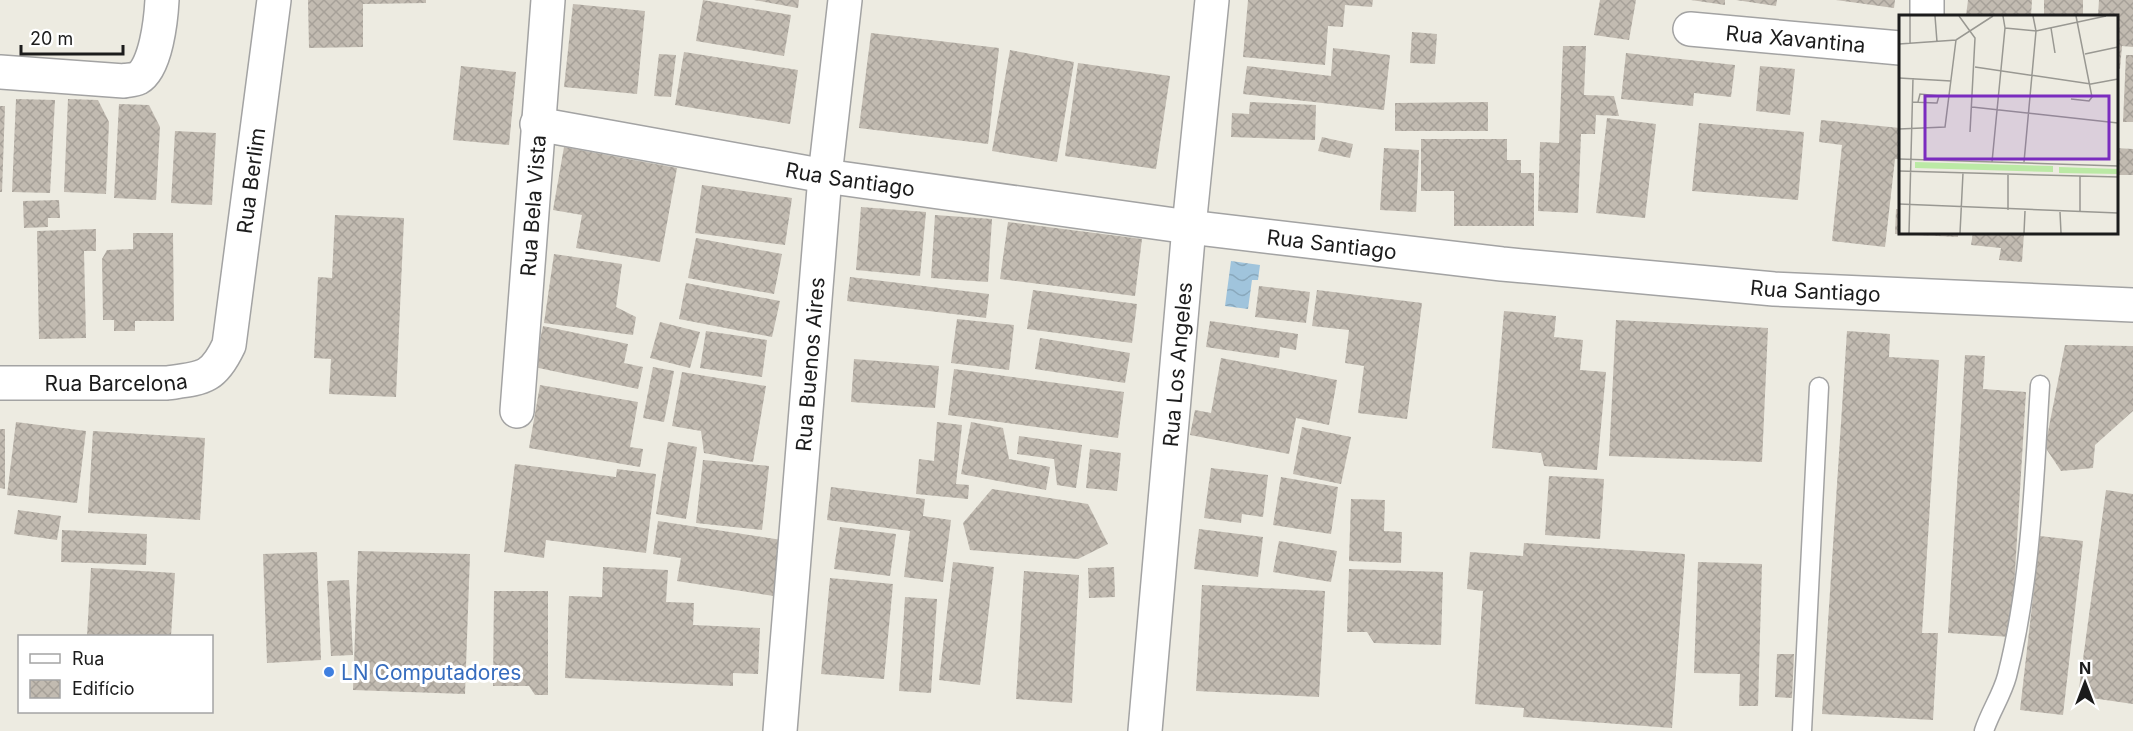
<svg xmlns="http://www.w3.org/2000/svg" width="2133" height="731" font-family="Inter,sans-serif">
<style>
.water{fill:url(#water-waves)}
.building{fill:url(#building-cross-hatch)}
.lines{fill:none;stroke-linecap:round;stroke-linejoin:round}
.lane-casing{stroke:#a3a3a3;stroke-width:21}
.street-casing{stroke:#a3a3a3;stroke-width:36}
.lane{stroke:#fff;stroke-width:18}
.street{stroke:#fff;stroke-width:33}
.shop-dot{fill:#3f7fe0;stroke:#fff;stroke-width:2}
.labels{text-anchor:middle;dominant-baseline:central;stroke-width:6;stroke-linejoin:round;paint-order:stroke}
.street-label{font-size:21px;fill:#1c1c1c;stroke:#fff}
.shop-label{font-size:21px;fill:#366cbe;stroke:#fff;text-anchor:start}
.inset-road{fill:none;stroke:#999892;stroke-width:1.5}
.view{fill:#7b2cbf;fill-opacity:0.15;stroke:#7b2cbf;stroke-width:3}
.inset-edge{fill:none;stroke:#1c1c1c;stroke-width:3}
</style>
<defs>
<pattern id="water-waves" width="16" height="10" patternUnits="userSpaceOnUse" patternTransform="scale(1.5)"><rect width="16" height="10" fill="#a0c4dc"/><path d="M0 5q4-4 8 0t8 0" fill="none" stroke="#89a8bc"/></pattern>
<pattern id="building-cross-hatch" width="8" height="8" patternUnits="userSpaceOnUse" patternTransform="scale(1.5)"><rect width="8" height="8" fill="#c2bbb1"/><path d="M0 0l8 8M0 8l8-8" fill="none" stroke="#a6a098"/></pattern>
</defs>
<rect width="100%" height="100%" fill="#edebe1"/>
<path class="water" d="M1231,261L1260,265L1258,280H1252L1248,309L1225,306Z"/>
<g class="building">
<path d="M308,0H426V3L363,4V47L309,48Z"/>
<path d="M703,0L791,15L784,56L696,41Z"/>
<path d="M754,0H799L798,8Z"/>
<path d="M1248,0H1373L1372,7L1345,5L1343,27L1328,26L1325,65L1243,57Z"/>
<path d="M1600,0H1636L1629,40L1594,35Z"/>
<path d="M1691,0H1725V5Z"/>
<path d="M1736,0H1777L1776,6Z"/>
<path d="M1836,0H1895L1894,8Z"/>
<path d="M1968,0H2032L2031,16H1966Z"/>
<rect x="2044" y="0" width="39" height="16"/>
<path d="M2099,0H2133V47L2122,46L2120,69L2116,68V16H2098Z"/>
<path d="M573,4L645,11L637,94L564,87Z"/>
<path d="M1412,32L1437,34L1435,64L1410,63Z"/>
<path d="M871,33L999,48L988,144L859,128Z"/>
<path d="M1563,46H1586L1584,95L1614,96L1619,116L1596,115L1595,134H1581L1578,213L1538,211L1540,142L1559,143Z"/>
<path d="M1333,48L1390,55L1384,110L1243,94L1247,66L1331,76Z"/>
<path d="M1010,50L1074,62L1057,162L992,151Z"/>
<path d="M684,52L798,70L790,124L675,105Z"/>
<path d="M1626,53L1735,65L1731,97L1694,93L1693,106L1621,99Z"/>
<path d="M659,54L676,55L671,97L654,96Z"/>
<path d="M2126,55H2133V122H2123Z"/>
<path d="M1078,63L1170,76L1156,169L1065,156Z"/>
<path d="M461,66L516,72L509,145L453,140Z"/>
<path d="M1760,66L1795,69L1790,115L1756,111Z"/>
<path d="M16,99L55,100L50,193L12,192Z"/>
<path d="M68,99L98,100L109,122L106,194L64,192Z"/>
<path d="M1250,102L1316,105L1315,140L1231,137L1232,113L1249,114Z"/>
<path d="M1488,102V131H1395V103Z"/>
<path d="M119,104L149,105L160,127L156,200L114,198Z"/>
<path d="M0,106H5L2,192H0Z"/>
<path d="M1607,118L1656,124L1645,218L1596,213Z"/>
<path d="M1821,120L1900,128V159H1895L1885,247L1832,241L1842,145L1819,142Z"/>
<path d="M1699,123L1804,132L1798,200L1692,191Z"/>
<path d="M175,131L216,133L212,205L171,203Z"/>
<path d="M1322,137L1353,144L1350,158L1318,151Z"/>
<path d="M1421,139H1507V160H1521V173H1534V226H1454V191H1421Z"/>
<path d="M564,147L677,168L660,262L576,248L582,215L553,210Z"/>
<path d="M1384,148L1419,150L1416,212L1380,210Z"/>
<path d="M2116,148L2133,149V175H2116Z"/>
<path d="M702,185L792,198L785,245L695,233Z"/>
<path d="M59,200L60,218H48V227L24,228L23,201Z"/>
<path d="M861,207L926,212L920,276L856,270Z"/>
<path d="M1896,209H1900V232H1958V237L1895,234Z"/>
<path d="M335,215L404,218L396,397L329,394L331,359L314,358L318,277L332,278Z"/>
<path d="M935,215L992,219L988,282L931,278Z"/>
<path d="M1008,222L1142,239L1135,296L1000,279Z"/>
<path d="M96,229V251H84L86,338L39,339L37,231Z"/>
<path d="M1973,232L2024,233L2022,262L1999,260L2001,248L1971,245Z"/>
<path d="M133,233H173L174,321H135V331H114V320H103L102,259L107,250L133,249Z"/>
<path d="M696,238L782,254L774,294L688,278Z"/>
<path d="M554,254L622,264L616,307L636,317L633,335L544,323Z"/>
<path d="M850,277L989,294L986,318L847,301Z"/>
<path d="M686,283L780,301L772,337L679,319Z"/>
<path d="M1259,286L1310,292L1306,323L1255,317Z"/>
<path d="M1033,290L1137,304L1132,343L1027,329Z"/>
<path d="M1317,290L1422,303L1407,419L1358,413L1364,366L1345,363L1349,330L1312,326Z"/>
<path d="M1504,311L1556,316L1554,337L1583,340L1580,370L1606,372L1597,470L1544,466L1541,453L1492,448Z"/>
<path d="M957,319L1014,325L1009,370L951,363Z"/>
<path d="M1616,320L1768,328L1762,462L1609,456Z"/>
<path d="M1210,321L1298,334L1296,350L1280,347L1279,358L1206,347Z"/>
<path d="M660,322L700,332L690,368L650,358Z"/>
<path d="M543,326L628,344L624,363L643,367L638,389L534,367Z"/>
<path d="M706,331L767,340L762,377L700,368Z"/>
<path d="M1847,331L1890,334L1889,357L1939,360L1922,633H1938L1933,720L1822,714Z"/>
<path d="M1040,338L1130,353L1125,383L1035,369Z"/>
<path d="M2065,345L2133,346V411L2095,445L2093,468L2061,471L2045,447Z"/>
<path d="M1965,355L1985,356L1983,389L2026,392L2011,637L1948,633Z"/>
<path d="M1221,358L1337,380L1329,425L1296,418L1289,454L1190,435L1195,410L1211,413Z"/>
<path d="M854,359L939,366L935,408L851,402Z"/>
<path d="M653,367L674,371L664,422L643,418Z"/>
<path d="M954,369L1124,392L1118,438L948,415Z"/>
<path d="M682,372L766,386L753,462L704,453L701,431L672,426Z"/>
<path d="M540,385L638,402L630,447L643,449L640,467L529,448Z"/>
<path d="M16,422L86,431L77,503L7,495Z"/>
<path d="M937,422L962,425L956,484L969,485L968,499L916,494L919,459L934,461Z"/>
<path d="M971,422L1003,428L1009,459L1050,467L1046,490L961,474Z"/>
<path d="M1302,427L1351,437L1341,484L1293,474Z"/>
<path d="M0,429H5V489L0,488Z"/>
<path d="M93,431L205,438L200,520L88,513Z"/>
<path d="M1019,436L1082,445L1076,488L1057,485L1054,459L1017,454Z"/>
<path d="M668,442L697,447L686,519L656,514Z"/>
<path d="M1090,449L1121,453L1117,491L1086,488Z"/>
<path d="M703,460L769,466L762,530L696,523Z"/>
<path d="M515,464L616,477L617,469L656,474L646,553L546,540L544,558L504,552Z"/>
<path d="M1211,468L1268,475L1263,517L1242,514L1241,523L1204,518Z"/>
<path d="M1549,476L1604,479L1600,539L1545,535Z"/>
<path d="M1281,477L1338,487L1331,534L1273,525Z"/>
<path d="M831,487L925,499L923,516L951,520L943,582L904,577L910,531L827,520Z"/>
<path d="M992,489L1088,504L1108,544L1078,559L970,550L963,523Z"/>
<path d="M2106,490L2133,494V704L2078,696Z"/>
<path d="M1351,499L1385,500L1384,531L1402,532L1401,563L1349,561Z"/>
<path d="M18,510L61,516L57,540L14,534Z"/>
<path d="M658,521L782,540L774,596L677,581L681,558L653,554Z"/>
<path d="M840,527L896,534L890,576L834,569Z"/>
<path d="M1199,529L1263,537L1258,577L1194,569Z"/>
<path d="M62,530L147,534L146,565L61,562Z"/>
<path d="M2040,536L2083,541L2063,715L2020,710Z"/>
<path d="M1279,541L1337,551L1331,582L1273,572Z"/>
<path d="M1524,543L1685,554L1672,728L1523,717L1524,708L1475,704L1483,591L1467,589L1470,552L1523,556Z"/>
<path d="M358,551L470,554L465,694L353,690Z"/>
<path d="M317,552L321,660L267,663L263,554Z"/>
<path d="M953,562L994,567L980,685L939,680Z"/>
<path d="M1698,562L1762,564L1758,706H1739L1740,674L1694,673Z"/>
<path d="M603,567L668,570L666,602L694,603L693,625L760,628L758,674L733,673V686L565,678L569,596L602,597Z"/>
<path d="M1114,567L1115,597L1089,598L1088,568Z"/>
<path d="M91,568L175,573L171,636H87Z"/>
<path d="M1349,569L1443,572L1441,645L1374,643L1367,632H1347Z"/>
<path d="M1024,571L1079,575L1072,703L1016,699Z"/>
<path d="M830,578L893,584L884,679L821,674Z"/>
<path d="M349,580L353,655L331,656L327,581Z"/>
<path d="M1202,585L1325,591L1319,697L1196,691Z"/>
<path d="M494,591H548V695H535L529,686H493Z"/>
<path d="M905,597L937,599L931,693L899,691Z"/>
<path d="M1777,654H1794L1792,698L1775,697Z"/>
</g>
<g class="lines">
<defs>
<g id="lane">
<path d="M1802,731L1819,387"/>
<path d="M1984,731C1990,712 2002,695 2007,676C2031,582 2034,482 2040,385"/>
</g>
<g id="street">
<path d="M1927,16V0"/>
<path id="s1" d="M1690,29L1900,48"/>
<path d="M0,72L124,81C128,80 134,80 138,78C156,68 161,19 162,0"/>
<path id="s2" d="M537,124L825,176L1189,227L1502,264L1774,289L2133,305"/>
<path id="s3" d="M0,383H167C203,378 213,379 229,345L274,0"/>
<path id="s4" d="M517,411L548,0"/>
<path id="s5" d="M780,731L825,176L845,0"/>
<path id="s6" d="M1145,731L1189,227L1212,0"/>
</g>
</defs>
<use href="#lane" class="lane-casing"/>
<use href="#street" class="street-casing"/>
<use href="#lane" class="lane"/>
<use href="#street" class="street"/>
</g>
<circle class="shop-dot" cx="329" cy="672" r="6"/>
<g class="labels">
<g class="street-label">
<text stroke="none"><textPath href="#s1" startOffset="106">Rua Xavantina</textPath></text>
<text stroke="none"><textPath href="#s2" startOffset="318">Rua Santiago</textPath></text>
<text stroke="none"><textPath href="#s3" startOffset="411">Rua Berlim</textPath></text>
<text stroke="none"><textPath href="#s4" startOffset="206">Rua Bela Vista</textPath></text>
<text stroke="none"><textPath href="#s2" startOffset="804">Rua Santiago</textPath></text>
<text stroke="none"><textPath href="#s2" startOffset="1290">Rua Santiago</textPath></text>
<text stroke="none"><textPath href="#s5" startOffset="368">Rua Buenos Aires</textPath></text>
<text stroke="none"><textPath href="#s6" startOffset="368">Rua Los Angeles</textPath></text>
<text stroke="none"><textPath href="#s3" startOffset="116">Rua Barcelona</textPath></text>
</g>
<g class="shop-label">
<text x="341" y="672">LN Computadores</text>
</g>
</g>
<g transform="translate(1899 15)">
<rect width="219" height="219" fill="#edebe1"/>
<path d="M16,147L154,151V157L16,153ZM160,152L219,154V159L160,158Z" fill="#bbe9a5"/>
<path class="inset-road" d="M11,1V28M36,1L38,27M60,1L76,23L71,117M106,13L137,16L207,1M152,13L156,38M0,29L57,25L94,1M186,39L219,32M76,52L192,69L219,64M0,63L52,66M172,84L190,86L193,82L177,1M13,87L37,88H38L40,81L21,79L19,87M73,92L219,108M0,114L46,112L57,25M0,144L219,151M93,147L106,13L104,1M125,147L137,16L134,1M0,156L219,162M181,161V197M0,189L219,198M109,195V160M161,197L162,218M10,218L14,63M61,218L64,158M125,218L126,196"/>
<path class="view" d="M26,81H210V144H26Z"/>
<rect width="219" height="219" class="inset-edge"/>
</g>
<rect x="18" y="635" width="195" height="78" fill="#ffffff" stroke="#a4a4a4" stroke-width="1.5"/>
<rect x="30" y="654" width="30" height="9" fill="#ffffff" stroke="#a4a4a4" stroke-width="1.5"/>
<text x="72" y="665" font-size="18" fill="#1c1c1c">Rua</text>
<rect x="30" y="680" width="30" height="18" fill="url(#building-cross-hatch)" stroke="#a4a4a4" stroke-width="1.5"/>
<text x="72" y="695" font-size="18" fill="#1c1c1c">Edifício</text>
<g transform="translate(2085 683)" stroke="#ffffff" stroke-width="4.5" paint-order="stroke">
<path d="M0-4.5L10 22L0 15L-10 22Z" fill="#1c1c1c"/>
<text y="-9" font-size="16" font-weight="bold" text-anchor="middle" fill="#1c1c1c">N</text>
</g>
<path d="M21 45v9h102v-9" fill="none" stroke="#1c1c1c" stroke-width="3"/>
<text x="30" y="45" font-size="18" fill="#1c1c1c" stroke="#ffffff" stroke-width="4.5" paint-order="stroke">20 m</text>
</svg>
